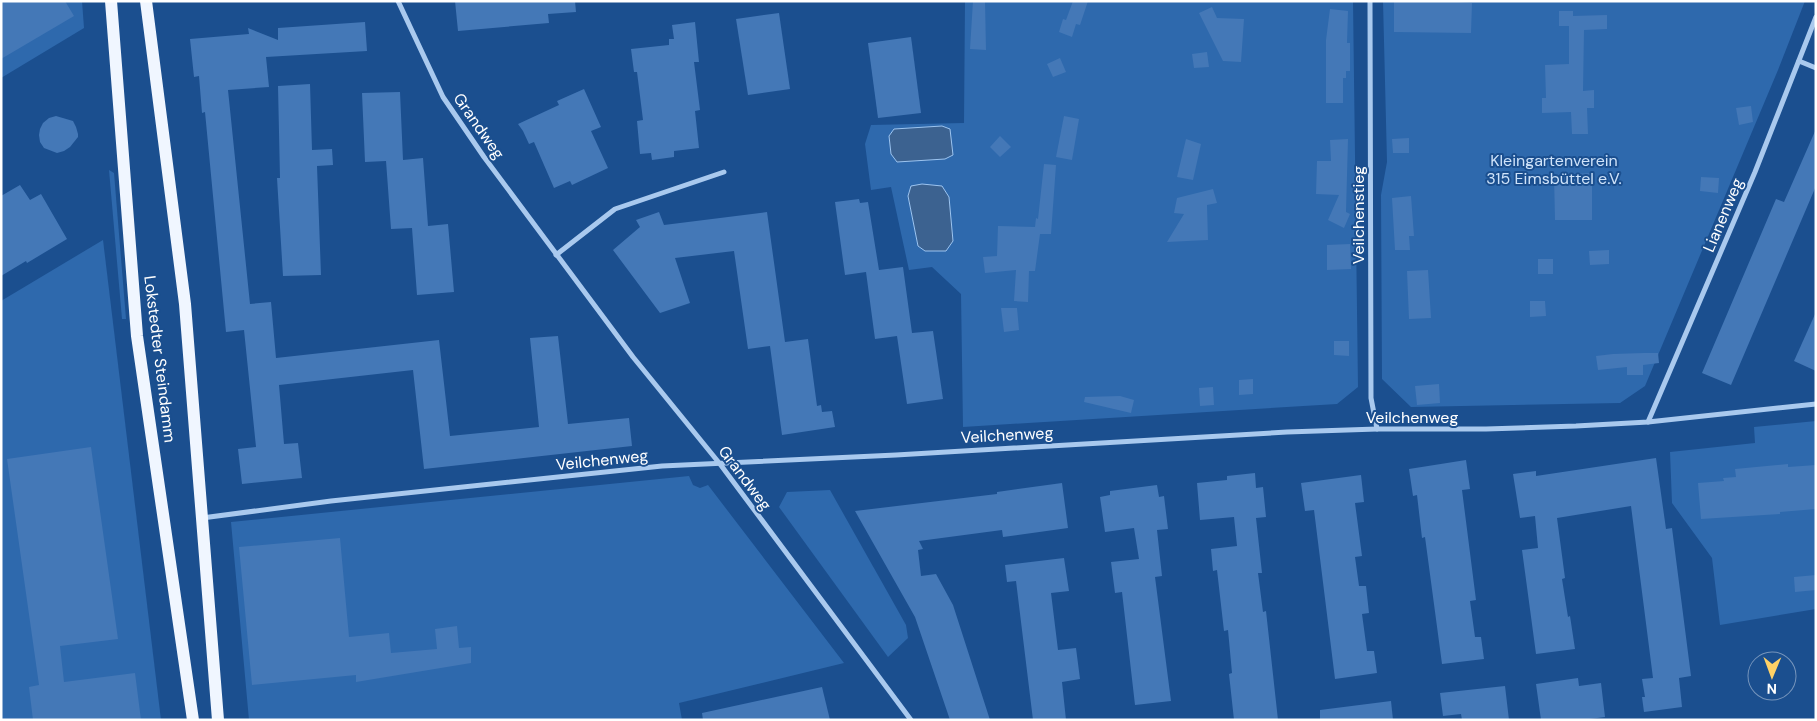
<svg xmlns="http://www.w3.org/2000/svg" width="1817" height="721" font-family="'DM Sans',sans-serif">
<style>
.green{fill:#2e69ad}
.water{fill:#3c6290;stroke:#9cc4f0}
.building{fill:#4478b7}
.lines{fill:none;stroke-linecap:round;stroke-linejoin:round}
.minor{stroke:#a9c9ee;stroke-width:5}
.primary{stroke:#f0f6ff;stroke-width:12}
.labels{text-anchor:middle;dominant-baseline:central;stroke-width:4;stroke-linejoin:round;paint-order:stroke}
.street-label{font-size:16px;fill:#fff;stroke:#1b4f8f}
.park-label{font-size:16px;fill:#cfe3fa;stroke:#1b4f8f}
</style>
<rect width="100%" height="100%" fill="#1b4f8f"/>
<g class="green">
<path d="M1,1H82L84,28L1,78Z"/>
<path d="M965,1H1353L1358,387L1337,404L963,427L961,294L932,267L909,270L891,187L871,190L865,144L871,125L964,123Z"/>
<path d="M1383,1H1805L1778,70L1645,386L1620,403L1411,407L1382,379L1381,195L1387,162Z"/>
<path d="M109,170L114,173L126,319H122Z"/>
<path d="M103,240L161,720H1V301Z"/>
<path d="M1816,421V609L1720,625L1712,558L1672,503L1670,452L1755,443L1754,427Z"/>
<path d="M689,476L693,485L700,488L708,485L844,663L679,703L682,720H249L231,522Z"/>
<path d="M830,490L906,625L908,638L888,657L779,507L787,492Z"/>
</g>
<g class="water">
<path d="M942,126L950,129L953,155L945,159L897,162L891,154L889,136L894,129Z"/>
<path d="M922,184L942,186L949,197L953,241L946,251H925L918,246L908,196L911,186Z"/>
</g>
<g class="building">
<path d="M1,1H65L74,16L1,59Z"/>
<path d="M455,1H575L576,12L548,14L549,23L458,31Z"/>
<path d="M973,1H985L986,50L970,49Z"/>
<path d="M1073,1H1088L1080,25L1076,24L1072,37L1059,32L1063,19L1066,20Z"/>
<path d="M1445,1L1472,3L1471,33L1394,32V2Z"/>
<path d="M1212,7L1217,18L1244,19L1241,62L1223,61L1199,13Z"/>
<path d="M1330,9L1348,11L1347,43H1350V71H1346V78H1343V103H1326V40Z"/>
<path d="M1559,11H1573V16L1607,15V29L1584,30L1583,91L1594,90V108H1587L1588,134H1572L1571,112L1542,113V98H1546L1545,65L1569,64V26H1559Z"/>
<path d="M779,13L790,89L748,95L736,19Z"/>
<path d="M365,22L367,51L266,57L269,87L228,90L250,304L271,302L276,358L439,340L450,436L539,427L530,338L558,336L568,424L629,418L632,446L424,469L413,370L279,385L284,444L298,443L302,478L242,484L238,449L256,447L244,330L226,332L205,112L202,113L199,76L194,77L190,39L249,34L248,28L278,40V28Z"/>
<path d="M695,22L699,62H694L700,110L695,111L699,148L674,151V157L652,160L651,153L640,154L637,121L643,120L637,72H634L631,49L669,45V39H674L672,25Z"/>
<path d="M911,37L921,113L878,118L868,43Z"/>
<path d="M1207,52L1209,67L1194,68L1192,54Z"/>
<path d="M1060,58L1066,72L1053,77L1047,64Z"/>
<path d="M310,84L312,150L332,149L333,165L317,166L321,275L283,276L277,178H280L278,86Z"/>
<path d="M584,89L601,127L591,131L608,168L572,185L570,181L554,188L534,142L529,144L523,131L518,124L559,105L557,101Z"/>
<path d="M400,92L403,160L423,158L428,226L448,224L454,292L417,295L412,228L391,229L386,161L365,162L362,93Z"/>
<path d="M1751,106L1753,122L1739,125L1736,108Z"/>
<path d="M56,116L73,121L76,127L78,134V137L70,147L64,151L57,153L44,148L40,142L39,135L40,129L43,123L49,118Z"/>
<path d="M1064,116L1079,119L1072,160L1056,157Z"/>
<path d="M1816,129V186L1731,385L1702,373L1776,199L1784,202Z"/>
<path d="M1000,136L1011,147L1000,157L990,147Z"/>
<path d="M1409,138V153H1393L1392,139Z"/>
<path d="M1186,139L1201,144L1193,180L1177,177Z"/>
<path d="M1348,139L1346,212L1350,214L1344,228L1328,220L1339,195L1316,194L1317,161H1331L1330,140Z"/>
<path d="M1044,164L1056,165L1051,234H1040L1035,271H1029L1028,302L1014,301L1016,270L985,273L983,257L997,256L998,226L1035,227L1036,218L1038,219Z"/>
<path d="M1592,173V220H1555L1554,175Z"/>
<path d="M1701,177L1719,178L1718,193L1700,191Z"/>
<path d="M20,185L30,200L41,194L67,239L27,263L26,261L1,276V196Z"/>
<path d="M1213,189L1217,203L1207,205L1208,240L1167,242L1184,214L1174,213L1177,198Z"/>
<path d="M1411,196L1414,236H1409L1410,250H1395L1392,198Z"/>
<path d="M859,199L860,203L868,202L879,270L903,267L912,333L933,331L943,399L907,404L897,336L875,339L866,272L845,275L835,202Z"/>
<path d="M659,212L664,225L767,212L785,342L808,339L817,406L821,405L822,412L832,411L835,427L782,435L770,346L748,349L734,251L675,258L690,303L660,313L613,250L640,227L636,220Z"/>
<path d="M1350,244L1351,269L1327,270V245Z"/>
<path d="M1609,250V264L1590,265L1589,251Z"/>
<rect x="1538" y="259" width="15" height="15"/>
<path d="M1428,270L1431,318L1409,319L1407,271Z"/>
<path d="M1530,301H1545L1546,316L1530,317Z"/>
<path d="M1001,308H1017L1019,330L1004,332Z"/>
<path d="M1816,312V371L1794,361Z"/>
<path d="M1334,341H1349V356L1334,355Z"/>
<path d="M1644,353H1658L1659,363L1643,365V375H1627V367L1598,370L1596,356L1613,354Z"/>
<path d="M1253,379V394L1239,395V380Z"/>
<path d="M1439,384L1440,403L1417,405L1415,386Z"/>
<path d="M1213,387L1214,405L1200,406L1199,388Z"/>
<path d="M1120,396L1134,400L1131,413L1084,402L1085,397Z"/>
<path d="M91,447L118,639L60,646L64,682L135,673L141,720H33L29,687L39,685L7,459Z"/>
<path d="M1656,458L1666,529L1672,528L1691,676L1679,678L1682,707L1644,712L1642,697H1645L1642,679L1653,678L1631,506L1557,518L1565,578L1562,579L1568,617L1570,616L1575,649L1536,654L1522,550L1538,548L1535,516L1520,518L1513,474L1536,471V476Z"/>
<path d="M1466,460L1470,489L1462,490L1476,600L1470,601L1475,637H1481L1484,659L1442,664L1425,537L1422,538L1417,495L1413,496L1409,469Z"/>
<path d="M1788,464V467L1816,465V509L1780,512V514L1701,519L1698,483L1724,481L1723,478L1736,477L1735,469Z"/>
<path d="M1255,473L1256,488L1263,487L1266,517L1256,518L1262,573H1258L1263,612L1266,611L1278,720H1234L1229,674L1232,673L1228,630L1224,631L1217,570L1213,571L1211,549L1237,546L1234,517L1200,520L1197,483L1227,480V476Z"/>
<path d="M1361,475L1364,502L1355,503L1362,556L1355,557L1359,586H1366L1369,613L1362,614L1367,651H1374L1377,673L1335,679L1314,510L1305,511L1301,483Z"/>
<path d="M1062,483L1068,528L1003,537L1002,530L919,541L923,549L918,550L921,576L936,574L953,605L990,720H950L915,617L855,511L997,494V492Z"/>
<path d="M1157,485L1159,497L1164,496L1168,529L1157,530L1162,576L1155,577L1171,701L1135,705L1122,592L1115,593L1111,562L1139,559L1134,528L1105,532L1100,497L1110,495V491Z"/>
<path d="M340,538L349,637L389,633L391,653L437,649L435,629L457,626L459,648L471,647V663L356,682V675L252,685L239,547Z"/>
<path d="M1064,558L1069,591L1051,593L1058,650L1076,648L1080,679L1062,682L1066,720H1033L1016,581L1007,582L1005,565Z"/>
<path d="M1816,575V590L1795,592L1794,577Z"/>
<path d="M1578,678L1579,686L1601,683L1605,717L1582,720H1541L1536,684Z"/>
<path d="M1505,686L1509,720H1462L1461,714L1443,716L1440,693Z"/>
<path d="M822,687L830,720H703L702,713Z"/>
<path d="M1391,701L1393,720H1320V710Z"/>
</g>
<g class="lines">
<g class="minor">
<path d="M398,1L443,97L484,157L633,357L720,464L911,720"/>
<path d="M1370,1L1371,398L1377,429"/>
<path d="M1799,61L1816,68"/>
<path d="M556,255L615,209L724,172"/>
<path d="M1648,422L1755,172L1816,17"/>
<path d="M202,518L331,501L662,466L896,455L1287,432L1377,429H1486L1576,426L1648,422L1816,404"/>
</g>
<g class="primary">
<path d="M111,1L137,336L193,720"/>
<path d="M146,1L185,304L218,720"/>
</g>
</g>
<g class="labels">
<g class="street-label">
<text transform="translate(479 126) rotate(55)">Grandweg</text>
<text transform="translate(1358 215) rotate(-90)">Veilchenstieg</text>
<text transform="translate(1723 215) rotate(-67)">Lianenweg</text>
<text transform="translate(160 359) rotate(83)">Lokstedter Steindamm</text>
<text x="1412" y="417">Veilchenweg</text>
<text transform="translate(1007 435) rotate(-3)">Veilchenweg</text>
<text transform="translate(602 460) rotate(-6)">Veilchenweg</text>
<text transform="translate(745 478) rotate(53)">Grandweg</text>
</g>
<g class="park-label">
<text x="1554" y="160">Kleingartenverein<tspan x="1554" dy="18">315 Eimsbüttel e.V.</tspan></text>
</g>
</g>
<rect width="1817" height="721" fill="none" stroke="#ffffff" stroke-width="5"/>
<g transform="translate(1772 676) rotate(181)"><circle r="24" fill="#1b4f8f" stroke="#7695bc"/>
<path d="M0-4L9 19L0 12L-9 19Z" fill="#ffd166"/>
<text y="-8" font-size="14" font-weight="bold" text-anchor="middle" fill="#ffffff">N</text>
</g>
</svg>
